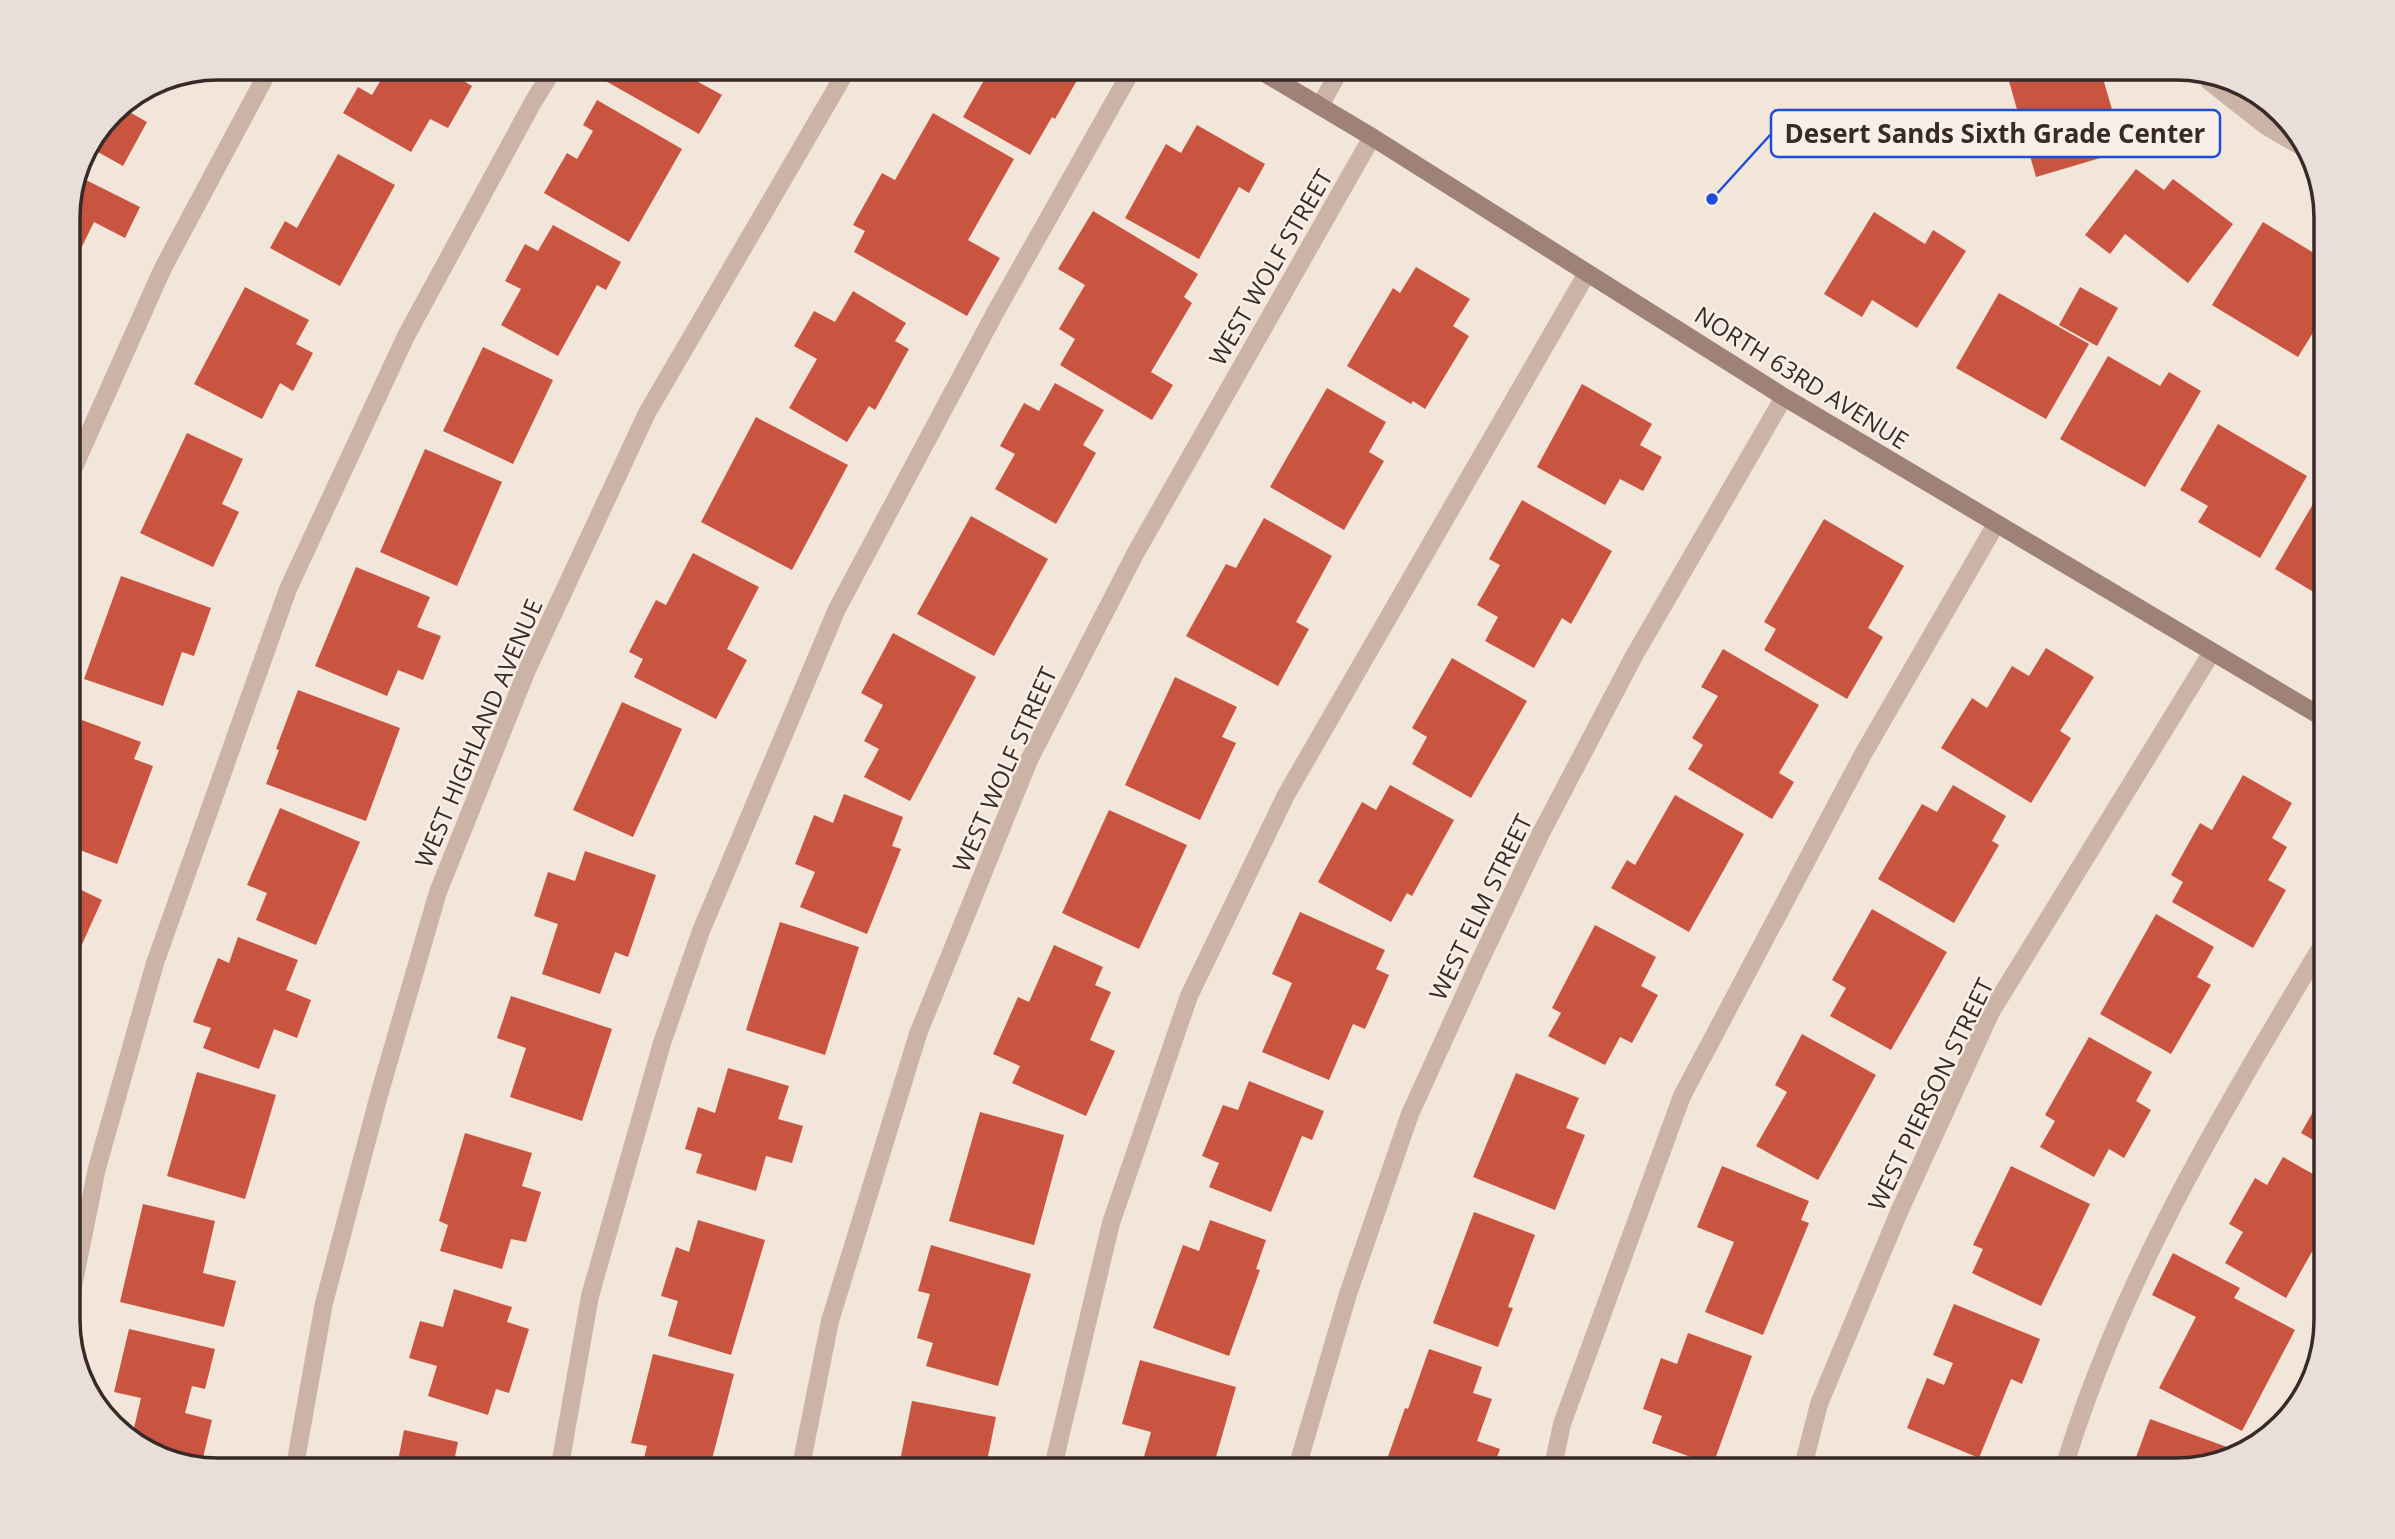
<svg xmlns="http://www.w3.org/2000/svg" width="2395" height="1539" font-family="'Open Sans',sans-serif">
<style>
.building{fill:#c95541}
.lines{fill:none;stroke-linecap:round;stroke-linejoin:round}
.lane{stroke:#cbb3a6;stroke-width:18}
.street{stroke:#cbb3a6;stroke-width:18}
.secondary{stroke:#9e8177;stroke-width:18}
.labels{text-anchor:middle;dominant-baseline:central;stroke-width:5;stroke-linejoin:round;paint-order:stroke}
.street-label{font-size:24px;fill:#372a27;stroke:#faefe7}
.rim{fill:none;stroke:#372a27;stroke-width:3.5}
.leader{fill:none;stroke:#1d4ed8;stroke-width:2.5}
.callout-dot{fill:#1d4ed8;stroke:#faefe7;stroke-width:2.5}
.callout{fill:#faefe7;stroke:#1d4ed8;stroke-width:2.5}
.callout-label{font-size:26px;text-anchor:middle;font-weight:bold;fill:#372a27}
</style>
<rect width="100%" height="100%" fill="#f2e5da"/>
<g class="building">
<path d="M388,68H458L454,75L472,86L448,128L430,119L411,152L343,113L358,87L372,95Z"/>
<path d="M611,68H699L693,79L722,95L699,134L604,80Z"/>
<path d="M991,68H1084L1055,119L1052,117L1030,155L963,117Z"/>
<path d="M2054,68H2100L2124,151L2036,177L2009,81Z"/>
<path d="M168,78L159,95L148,88L161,80Z"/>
<path d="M597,100L682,149L629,242L544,193L567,153L577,159L593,131L583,125Z"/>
<path d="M129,101L124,109L147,122L123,166L89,147L112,112Z"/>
<path d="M933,113L1014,159L968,240L1000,258L967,316L854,252L865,231L853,225L882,173L895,180Z"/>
<path d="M1197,125L1265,164L1249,193L1239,187L1199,259L1125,218L1166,144L1181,153Z"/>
<path d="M338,154L395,185L340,286L270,248L285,221L297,228Z"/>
<path d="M2136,169L2164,190L2173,179L2233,224L2188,283L2125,234L2110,254L2085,235Z"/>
<path d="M76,175L140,207L125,238L94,222L69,273V209Z"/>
<path d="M1093,211L1198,274L1184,297L1192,303L1151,372L1173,385L1152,420L1060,365L1075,339L1059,329L1085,285L1058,269Z"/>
<path d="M1874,212L1925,244L1933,230L1966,251L1917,328L1872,300L1862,317L1824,294Z"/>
<path d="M2263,222L2327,261V310L2298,357L2212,305Z"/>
<path d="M553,225L621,262L606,290L597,285L558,356L501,325L521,289L505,281L525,244L538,251Z"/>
<path d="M1416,267L1470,299L1453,326L1469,336L1425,409L1413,401L1411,404L1347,366L1393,288L1400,293Z"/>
<path d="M245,287L309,320L296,344L313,353L293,391L280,383L262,419L194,384Z"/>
<path d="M2080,287L2118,308L2097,346L2059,325Z"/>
<path d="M853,291L906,323L895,341L909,349L875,410L869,406L847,442L789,408L817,359L794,346L814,311L835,322Z"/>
<path d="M1999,293L2089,344L2046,419L1956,368Z"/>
<path d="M483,347L553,380L513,464L443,431Z"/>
<path d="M2108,356L2160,386L2169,372L2201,391L2145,487L2060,439Z"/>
<path d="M1055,383L1104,410L1083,445L1096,453L1056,524L995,489L1015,454L1000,446L1024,403L1039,411Z"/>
<path d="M1582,384L1652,424L1640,445L1662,457L1643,491L1620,479L1605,505L1537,467Z"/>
<path d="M1327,388L1386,422L1369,452L1384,461L1344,530L1270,487Z"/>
<path d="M756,417L848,465L792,570L701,522Z"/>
<path d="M2218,424L2307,476L2260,558L2198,522L2208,506L2180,490Z"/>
<path d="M187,433L243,459L222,504L239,512L213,567L140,533Z"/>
<path d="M425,449L502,482L457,586L380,552Z"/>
<path d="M1522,500L1612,551L1571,624L1562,618L1534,668L1485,641L1498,617L1477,605L1500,565L1489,559Z"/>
<path d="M2313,504L2327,512V600L2275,569Z"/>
<path d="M971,516L1048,559L994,656L917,614Z"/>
<path d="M1264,518L1332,556L1296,622L1309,629L1278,686L1186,636L1226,564L1236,568Z"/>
<path d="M1824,519L1904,566L1868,628L1883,637L1847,699L1764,650L1776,629L1764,622Z"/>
<path d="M693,553L759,587L727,649L747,660L716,719L634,677L643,659L629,652L656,600L666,605Z"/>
<path d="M356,567L430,597L417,627L441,636L423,680L398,670L387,696L315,666Z"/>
<path d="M121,576L211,608L194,656L182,652L163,706L84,679Z"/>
<path d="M893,633L976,677L910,801L864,777L879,749L864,741L883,705L861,693Z"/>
<path d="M2046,648L2094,677L2060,731L2071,738L2031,803L1941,748L1972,698L1987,708L2012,666L2029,676Z"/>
<path d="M1723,649L1819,705L1779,773L1794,782L1772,819L1688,769L1703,745L1692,738L1718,696L1701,687Z"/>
<path d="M1452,658L1527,701L1471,798L1412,764L1427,737L1412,728Z"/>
<path d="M1175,677L1237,707L1222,737L1236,743L1200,820L1125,785Z"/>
<path d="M298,690L400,728L366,821L266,784L279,750L276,749Z"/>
<path d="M622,702L682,729L633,837L573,810Z"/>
<path d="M82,720L141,742L134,759L153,766L117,864L69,846V757Z"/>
<path d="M2243,775L2292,803L2272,838L2287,847L2268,880L2286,890L2253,948L2172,902L2183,882L2171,875L2200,823L2212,830Z"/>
<path d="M1390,785L1454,820L1412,896L1407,893L1391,922L1318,882L1362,802L1376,810Z"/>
<path d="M1953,785L2006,816L1992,841L1999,845L1954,923L1878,879L1922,804L1937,812Z"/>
<path d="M844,794L903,817L892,846L901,849L867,934L800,907L815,872L795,864L814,815L833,823Z"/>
<path d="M1675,795L1744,834L1689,932L1611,888L1627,860L1635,865Z"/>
<path d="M280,808L360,842L316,945L256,920L267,893L247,885Z"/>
<path d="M1109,810L1187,845L1139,949L1062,913Z"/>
<path d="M585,851L656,875L628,957L615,952L600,994L542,974L558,924L534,916L548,872L575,881Z"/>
<path d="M69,884L102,900L69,973Z"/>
<path d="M1872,909L1947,952L1891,1050L1830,1016L1846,988L1832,980Z"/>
<path d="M1300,912L1385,950L1376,969L1389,975L1365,1029L1353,1024L1329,1080L1262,1052L1292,983L1272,974Z"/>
<path d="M2156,914L2214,947L2197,977L2211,985L2171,1054L2100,1014Z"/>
<path d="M780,922L859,947L825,1055L746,1030Z"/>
<path d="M1595,925L1656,957L1641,986L1658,995L1632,1043L1620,1037L1605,1065L1548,1036L1561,1013L1552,1008Z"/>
<path d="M238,937L298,960L286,990L311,1000L297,1038L274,1029L259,1069L203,1048L211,1028L193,1022L218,958L229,963Z"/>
<path d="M1054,945L1103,967L1095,985L1111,992L1090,1040L1115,1051L1086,1116L1012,1083L1020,1066L993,1054L1018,997L1029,1002Z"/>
<path d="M511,996L612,1029L582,1121L510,1097L526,1048L497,1038Z"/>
<path d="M1802,1034L1876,1075L1818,1180L1756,1146L1787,1092L1775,1085Z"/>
<path d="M2089,1037L2152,1072L2136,1101L2151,1110L2124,1158L2109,1149L2094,1177L2040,1147L2055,1121L2045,1115Z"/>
<path d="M728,1068L789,1086L778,1119L803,1126L792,1163L766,1156L756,1191L696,1173L702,1154L685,1149L698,1107L715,1113Z"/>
<path d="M197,1072L276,1095L245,1199L167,1176Z"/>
<path d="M1516,1073L1579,1098L1566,1128L1585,1135L1555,1210L1473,1177Z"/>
<path d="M1249,1081L1324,1111L1312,1140L1302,1136L1271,1212L1209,1187L1219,1163L1202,1156L1223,1105L1238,1110Z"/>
<path d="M2327,1087V1148L2301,1133Z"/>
<path d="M980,1112L1064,1135L1034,1245L949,1221Z"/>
<path d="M465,1133L532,1153L522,1186L541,1192L526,1242L511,1239L502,1269L440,1251L448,1225L439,1221Z"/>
<path d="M2283,1157L2327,1182V1205L2323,1212L2327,1215V1225L2286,1298L2225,1263L2243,1232L2229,1224L2255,1178L2267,1185Z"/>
<path d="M1722,1166L1809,1201L1801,1220L1809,1223L1763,1335L1705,1312L1734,1242L1697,1227Z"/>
<path d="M2011,1166L2090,1204L2041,1306L1972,1273L1983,1249L1973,1245Z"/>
<path d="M143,1204L215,1221L203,1273L236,1281L224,1327L120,1302Z"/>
<path d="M1474,1212L1535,1235L1508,1307L1513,1308L1498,1347L1433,1323Z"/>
<path d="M698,1220L765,1240L731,1355L668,1336L678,1301L661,1296L676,1247L689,1252Z"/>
<path d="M1210,1220L1266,1240L1256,1269L1260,1270L1229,1356L1153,1328L1183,1245L1199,1251Z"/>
<path d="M931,1245L1031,1274L998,1386L926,1366L933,1343L917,1338L930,1294L918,1291Z"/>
<path d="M2173,1253L2240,1288L2234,1298L2295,1330L2242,1431L2159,1388L2196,1317L2152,1295Z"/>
<path d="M454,1289L512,1307L507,1322L529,1329L509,1393L496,1389L488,1415L428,1396L437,1366L409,1358L420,1321L443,1327Z"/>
<path d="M1954,1304L2040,1339L2022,1384L2011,1379L1979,1458L1907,1428L1927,1378L1944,1385L1953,1363L1933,1355Z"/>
<path d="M129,1329L215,1349L205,1389L192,1386L185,1413L212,1420L201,1466L135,1446L131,1441L141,1398L114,1392Z"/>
<path d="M1688,1333L1752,1356L1713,1465L1652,1443L1662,1416L1643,1409L1661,1358L1677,1364Z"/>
<path d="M1429,1349L1482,1367L1473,1393L1492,1399L1477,1441L1500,1449L1492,1471H1383L1405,1408L1408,1409Z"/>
<path d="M653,1354L734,1374L709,1471H641L647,1446L631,1443Z"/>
<path d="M1140,1360L1236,1387L1212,1471H1140L1151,1432L1122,1424Z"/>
<path d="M912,1401L996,1417L985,1471H898Z"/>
<path d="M2150,1419L2238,1451L2237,1455L2177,1471H2131Z"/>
<path d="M404,1430L458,1442L452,1471H396Z"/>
<path d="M1895,1459L1932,1470V1471H1891Z"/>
</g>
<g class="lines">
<g class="lane">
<path d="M1320,106L1341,68"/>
<path d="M69,1306L97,1168L155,963L288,589L406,336L532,104L554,68"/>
<path d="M559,1471L590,1296L662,1043L701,931L837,609L995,313L1133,68"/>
<path d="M1052,1471L1111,1223L1189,996L1286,795L1587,273"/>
<path d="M1552,1471L1562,1424L1682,1096L1862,756L1996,524"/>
<path d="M2063,1471C2120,1279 2225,1108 2327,937"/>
</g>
<g class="street">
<path d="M2211,79L2210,82L2266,126L2309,151"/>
<path d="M69,478L163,268L270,68"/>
<path d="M294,1471L324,1303L379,1095L438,892L527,670L647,413L848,68"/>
<path d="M800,1471L830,1321L918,1034L1029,760L1135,554L1372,137"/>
<path d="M1296,1471L1348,1294L1410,1114L1478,965L1541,833L1634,656L1784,397"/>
<path d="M1802,1471L1819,1404L1899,1212L1991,1012L2212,652"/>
</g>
<path class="secondary" d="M1256,68L1372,137L1784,397L2327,720"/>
</g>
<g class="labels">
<g class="street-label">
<text transform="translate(1270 267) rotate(-60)">WEST WOLF STREET</text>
<text transform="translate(1802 377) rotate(32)">NORTH 63RD AVENUE</text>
<text transform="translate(478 733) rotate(-67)">WEST HIGHLAND AVENUE</text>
<text transform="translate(1004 769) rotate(-66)">WEST WOLF STREET</text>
<text transform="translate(1480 907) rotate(-64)">WEST ELM STREET</text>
<text transform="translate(1930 1094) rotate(-64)">WEST PIERSON STREET</text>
</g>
</g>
<path d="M0 0H2395V1539H0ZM218 80H2176A138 138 0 0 1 2314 218V1320A138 138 0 0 1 2176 1458H218A138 138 0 0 1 80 1320V218A138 138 0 0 1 218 80Z" fill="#eadfd8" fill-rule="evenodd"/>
<path class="rim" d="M218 80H2176A138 138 0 0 1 2314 218V1320A138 138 0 0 1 2176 1458H218A138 138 0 0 1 80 1320V218A138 138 0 0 1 218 80Z"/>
<path class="leader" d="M1712 199L1771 134"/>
<circle class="callout-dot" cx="1712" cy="199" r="7"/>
<rect class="callout" x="1771" y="110" width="449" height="47" rx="7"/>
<g class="callout-label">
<text x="1995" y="143">Desert Sands Sixth Grade Center</text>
</g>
</svg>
